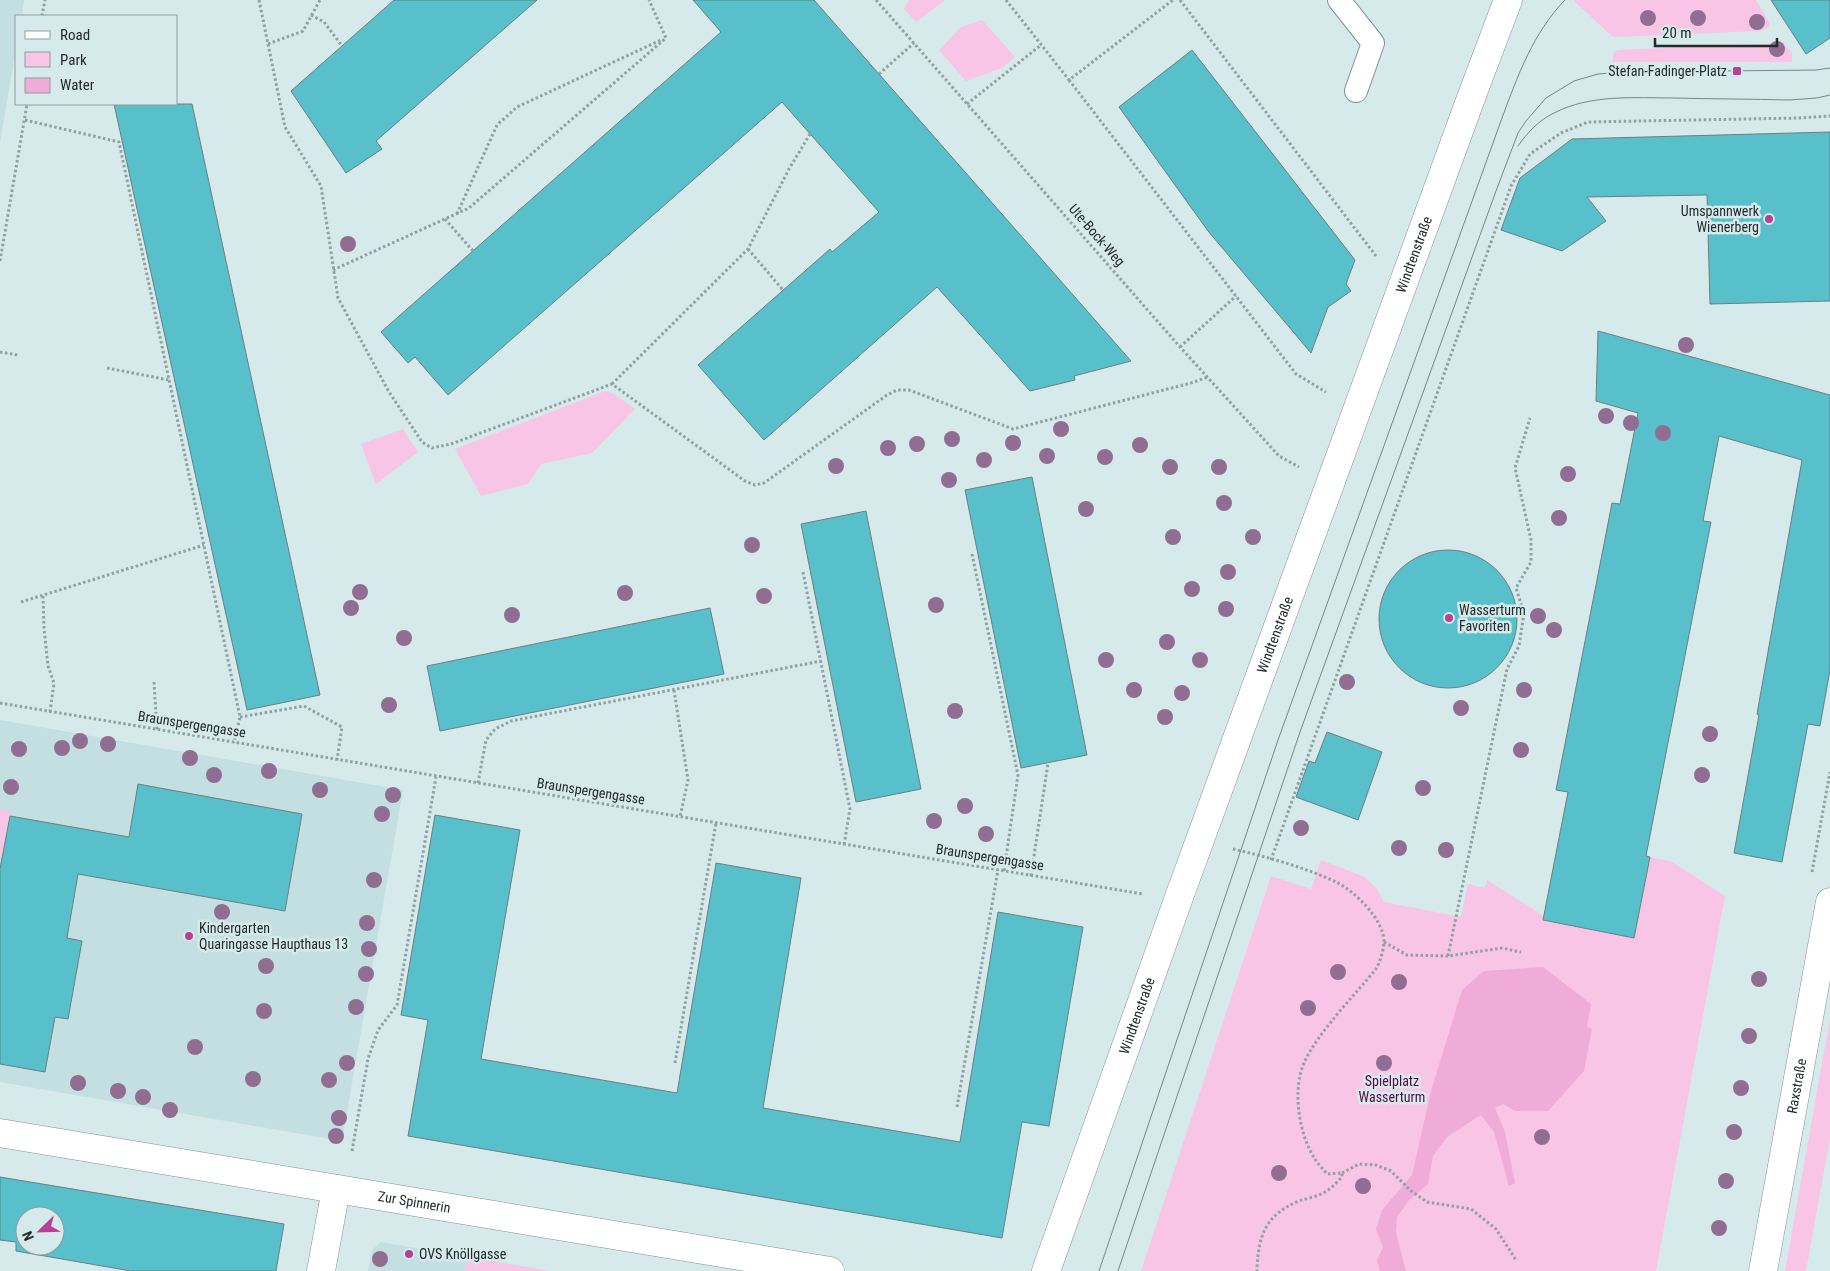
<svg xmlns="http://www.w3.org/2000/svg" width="1830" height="1271" font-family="'Roboto Condensed',sans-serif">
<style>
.built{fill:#c3dfe2}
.green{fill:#f8c5e6}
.water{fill:#efacd9}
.building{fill:#57c0cb;stroke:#6d7f81;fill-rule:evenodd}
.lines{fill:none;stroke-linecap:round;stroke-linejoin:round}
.service-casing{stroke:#809294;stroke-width:24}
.minor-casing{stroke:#809294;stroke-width:29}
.primary-casing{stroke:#809294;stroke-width:29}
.path{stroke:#91a1a2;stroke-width:3;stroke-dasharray:2.5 2.5;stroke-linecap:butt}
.service{stroke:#fff;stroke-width:22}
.minor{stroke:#fff;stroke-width:28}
.primary{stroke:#fff;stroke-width:28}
.tram{stroke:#798687;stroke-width:1}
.tree{fill:#916e91}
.poi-dot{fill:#b74198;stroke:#d6eaec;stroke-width:2}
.labels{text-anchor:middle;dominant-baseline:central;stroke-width:5;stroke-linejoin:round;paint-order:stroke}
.poi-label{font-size:14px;fill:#222a2a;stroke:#d6eaec;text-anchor:start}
.street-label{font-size:14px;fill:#222a2a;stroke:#d6eaec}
.park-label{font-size:14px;fill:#580846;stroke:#d6eaec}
</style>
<rect width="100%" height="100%" fill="#d6eaec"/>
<g class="built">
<path d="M0,0H24L22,16H16V48L0,143Z"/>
<path d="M0,720L403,790L342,1141L0,1082Z"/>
<path d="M381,1242L550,1271H368L372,1250Z"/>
</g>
<g class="green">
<path d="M909,0H945L916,22L904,9Z"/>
<path d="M1575,0H1756L1770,24L1768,28L1760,31L1613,37L1574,1Z"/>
<path d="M982,20L1015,57L1002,68L966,81L939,50L961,27Z"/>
<path d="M1783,43L1792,53V62H1612L1614,52L1618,50Z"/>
<path d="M605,391L613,393L635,409L592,453L541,464L528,484L481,496L455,449Z"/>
<path d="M403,429L418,452L376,484L361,444Z"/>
<path d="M0,809L10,811L2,858L0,857Z"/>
<path d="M1650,857L1672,862L1725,896L1656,1271H1141L1271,876L1311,889L1321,860L1365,877L1377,889L1384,902L1461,917L1468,884L1485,888L1487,880L1544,916V921L1634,938Z"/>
<path d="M1830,1019V1138L1806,1271H1785Z"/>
<path d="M467,1257L550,1271H465Z"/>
</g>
<path class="water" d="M1543,967L1591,1004L1587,1027L1592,1029L1584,1071L1548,1111H1516L1503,1104L1495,1108L1505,1132L1515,1183L1509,1186L1494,1132L1481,1115L1447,1137L1433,1156L1428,1184L1409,1200L1397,1217L1396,1233L1406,1271H1380L1377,1260L1383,1247L1376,1229L1382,1210L1412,1175L1431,1091L1462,990L1484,971Z"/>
<g class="building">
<path d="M394,0H537L376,141L382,149L346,173L291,91Z"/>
<path d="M693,0H814L1131,361L1074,376L1075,380L1030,391L937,287L764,440L698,365L830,249L832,252L879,212L782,102L448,395L415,357L408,363L381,332L721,32Z"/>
<path d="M1771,0H1830V38L1806,54Z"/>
<path d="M1192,50L1355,260L1346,284L1351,291L1328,307L1311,353L1208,231L1119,107Z"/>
<path d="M114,104H192L320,695L247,710Z"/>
<path d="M1830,132V301L1710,304L1707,195L1587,197L1606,221L1562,251L1501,230L1520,178L1572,139Z"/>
<path d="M1598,331L1830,395V670L1820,726L1808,724L1782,862L1734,853L1759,715L1757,714L1802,460L1719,436L1703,521L1711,522L1646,856L1650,857L1634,938L1543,920L1568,792L1556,790L1612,503L1620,504L1638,413L1596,401Z"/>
<path d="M1032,477L1087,755L1021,768L965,490Z"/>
<path d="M866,511L921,789L856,802L801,524Z"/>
<circle cx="1448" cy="619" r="69"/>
<path d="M710,608L724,674L440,731L427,666Z"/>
<path d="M1327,732L1382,752L1358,820L1296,797L1309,761L1315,763Z"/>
<path d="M138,784L302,814L285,911L78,874L67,938L82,941L68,1019L55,1017L45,1072L0,1064V869L10,816L129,837Z"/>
<path d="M435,815L520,830L481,1059L677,1093L716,863L801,878L763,1108L960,1142L998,912L1083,927L1049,1126L1022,1122L1002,1238L408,1136L428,1020L401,1015Z"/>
<path d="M0,1177L284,1224L276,1271H131L16,1251V1242L0,1240ZM25,1216H55V1246H25Z"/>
</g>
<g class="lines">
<defs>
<path id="service" d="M1339,0L1373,43L1356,91"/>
<g id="minor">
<path id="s1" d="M0,1133L830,1271"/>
<path d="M321,1271L336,1189"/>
<path id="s2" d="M1046,1271L1178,900L1471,98L1508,0"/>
</g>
<g id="primary">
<path id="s3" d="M1763,1271L1830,902"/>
</g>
</defs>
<use href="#service" class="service-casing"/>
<use href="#minor" class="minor-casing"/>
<use href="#primary" class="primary-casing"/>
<g class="path">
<path d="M259,0L285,127L321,186L338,298L389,392L422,442L432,448L451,444L612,384L745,481L755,485L764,483L887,395L897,390H909L1013,429L1191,383L1208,377"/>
<path d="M876,0L1180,347L1279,456L1299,467"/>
<path d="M1006,0L1069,80L1173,0"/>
<path d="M1180,0L1376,256"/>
<path d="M311,15L324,22L342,46"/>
<path d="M42,16L45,0"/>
<path d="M268,44L303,31L320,0"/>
<path d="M879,74L914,43"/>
<path d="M1069,80L1296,374L1326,392"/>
<path d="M967,104L1041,45"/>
<path d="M25,120L119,142L240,717L234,743"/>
<path d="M457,214L497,125L517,107L661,40"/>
<path d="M445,219L473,251"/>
<path d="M748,249L783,290"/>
<path d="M0,261L27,104"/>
<path d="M333,270L469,208L666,38L649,0"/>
<path d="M1180,347L1236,296"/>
<path d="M0,352L18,355"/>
<path d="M107,368L169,380"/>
<path d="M612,384L748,249L789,169L810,134"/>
<path d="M972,554L1018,775L1004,871"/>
<path d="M803,572L850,809L844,845"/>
<path d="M43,596L44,628L48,666L54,683L50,712"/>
<path d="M21,602L204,545"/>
<path d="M154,682L157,730"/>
<path d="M674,690L688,780L680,817"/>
<path d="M0,703L1143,894"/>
<path d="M240,717L304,706L342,727L337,760"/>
<path d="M478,783L486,740L495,729L511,721L821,661"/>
<path d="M1233,849C1264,856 1307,868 1336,882C1355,891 1385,921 1384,943C1383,952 1380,962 1376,969C1354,996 1318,1032 1304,1063C1292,1090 1299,1135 1315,1159C1318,1164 1323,1169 1327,1174L1342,1173V1177C1337,1182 1331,1189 1325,1192C1317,1197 1307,1198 1299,1201C1265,1215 1258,1236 1257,1271"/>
<path d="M1271,860L1511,186L1530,154L1561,133L1588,122L1799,118L1830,116"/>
<path d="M1812,872L1830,772"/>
<path d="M1031,876L1048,763"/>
<path d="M1384,942L1407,955L1448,956L1502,948L1521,952"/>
<path d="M1448,956L1507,669L1519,646L1524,613L1516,588L1531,562V540L1515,468L1530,418"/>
<path d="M675,1063L716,823"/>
<path d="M957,1107L998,870"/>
<path d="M352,1151L368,1059L378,1030L397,1005L436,777"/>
<path d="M1342,1173L1359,1164L1376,1165L1391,1171L1410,1190L1427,1202L1471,1209L1496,1229L1516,1260"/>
</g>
<use href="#service" class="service"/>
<use href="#minor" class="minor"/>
<use href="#primary" class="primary"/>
<g class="tram">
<path d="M1518,146C1527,133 1539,120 1554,113C1591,94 1634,98 1674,98C1713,99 1751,99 1789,100L1817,98L1830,95"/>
<path d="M1099,1271L1278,740L1502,118C1518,75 1533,33 1565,0"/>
<path d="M1118,1271L1300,732L1496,191L1518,133L1526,121L1546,98L1574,81L1598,74L1625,72L1816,70L1830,68"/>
</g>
</g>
<g class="tree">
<circle cx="1648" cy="18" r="8"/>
<circle cx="1698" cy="18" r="8"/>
<circle cx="1757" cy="22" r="8"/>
<circle cx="1777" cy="49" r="8"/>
<circle cx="348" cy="244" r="8"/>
<circle cx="1686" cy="345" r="8"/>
<circle cx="1606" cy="416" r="8"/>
<circle cx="1631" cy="423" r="8"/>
<circle cx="1061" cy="429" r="8"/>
<circle cx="1663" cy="433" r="8"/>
<circle cx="952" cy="439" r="8"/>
<circle cx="1013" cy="443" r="8"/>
<circle cx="917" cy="444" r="8"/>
<circle cx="1140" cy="445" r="8"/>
<circle cx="888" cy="448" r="8"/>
<circle cx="1047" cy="456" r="8"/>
<circle cx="1105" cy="457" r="8"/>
<circle cx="984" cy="460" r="8"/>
<circle cx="836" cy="466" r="8"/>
<circle cx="1170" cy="467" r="8"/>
<circle cx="1219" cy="467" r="8"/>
<circle cx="1568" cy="474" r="8"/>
<circle cx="949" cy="480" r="8"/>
<circle cx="1224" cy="503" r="8"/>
<circle cx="1086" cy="509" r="8"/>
<circle cx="1559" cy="518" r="8"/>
<circle cx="1173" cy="537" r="8"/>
<circle cx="1253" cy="537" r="8"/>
<circle cx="752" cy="545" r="8"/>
<circle cx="1228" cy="572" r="8"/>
<circle cx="1192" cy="589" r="8"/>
<circle cx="360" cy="592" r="8"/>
<circle cx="625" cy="593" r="8"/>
<circle cx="764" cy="596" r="8"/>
<circle cx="936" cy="605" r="8"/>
<circle cx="351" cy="608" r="8"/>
<circle cx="1226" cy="609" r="8"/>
<circle cx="512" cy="615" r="8"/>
<circle cx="1538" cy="616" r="8"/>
<circle cx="1554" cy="630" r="8"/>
<circle cx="404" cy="638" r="8"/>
<circle cx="1167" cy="642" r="8"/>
<circle cx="1106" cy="660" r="8"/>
<circle cx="1200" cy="660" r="8"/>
<circle cx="1347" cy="682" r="8"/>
<circle cx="1134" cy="690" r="8"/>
<circle cx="1524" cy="690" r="8"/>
<circle cx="1182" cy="693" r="8"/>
<circle cx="389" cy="705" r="8"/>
<circle cx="1461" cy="708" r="8"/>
<circle cx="955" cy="711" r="8"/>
<circle cx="1165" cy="717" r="8"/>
<circle cx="1710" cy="734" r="8"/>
<circle cx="80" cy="741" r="8"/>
<circle cx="108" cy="744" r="8"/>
<circle cx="62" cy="748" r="8"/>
<circle cx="19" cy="749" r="8"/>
<circle cx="1521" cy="750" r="8"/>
<circle cx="190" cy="758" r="8"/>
<circle cx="269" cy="771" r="8"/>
<circle cx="214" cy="775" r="8"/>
<circle cx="1702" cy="775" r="8"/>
<circle cx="11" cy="787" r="8"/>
<circle cx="1423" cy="788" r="8"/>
<circle cx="320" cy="790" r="8"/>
<circle cx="393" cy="795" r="8"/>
<circle cx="965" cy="806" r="8"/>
<circle cx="382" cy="814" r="8"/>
<circle cx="934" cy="821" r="8"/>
<circle cx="1301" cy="828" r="8"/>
<circle cx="986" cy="834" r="8"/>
<circle cx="1399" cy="848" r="8"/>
<circle cx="1446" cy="850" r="8"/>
<circle cx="374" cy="880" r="8"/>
<circle cx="222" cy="912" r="8"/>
<circle cx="367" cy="923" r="8"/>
<circle cx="369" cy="949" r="8"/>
<circle cx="266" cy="966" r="8"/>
<circle cx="1338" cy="972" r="8"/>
<circle cx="366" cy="974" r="8"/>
<circle cx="1759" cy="979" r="8"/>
<circle cx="1399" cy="982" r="8"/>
<circle cx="356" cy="1007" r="8"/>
<circle cx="1308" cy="1008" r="8"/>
<circle cx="264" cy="1011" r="8"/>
<circle cx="1749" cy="1036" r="8"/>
<circle cx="195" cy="1047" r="8"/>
<circle cx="347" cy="1063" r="8"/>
<circle cx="1384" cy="1063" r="8"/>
<circle cx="253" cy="1079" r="8"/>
<circle cx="329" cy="1080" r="8"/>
<circle cx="78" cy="1083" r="8"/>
<circle cx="1741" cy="1088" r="8"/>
<circle cx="118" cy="1091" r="8"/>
<circle cx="143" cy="1097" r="8"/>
<circle cx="170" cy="1110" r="8"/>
<circle cx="339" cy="1118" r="8"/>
<circle cx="1734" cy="1132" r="8"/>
<circle cx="336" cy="1136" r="8"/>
<circle cx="1542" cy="1137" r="8"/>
<circle cx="1279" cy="1173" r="8"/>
<circle cx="1726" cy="1181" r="8"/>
<circle cx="1363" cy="1186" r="8"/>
<circle cx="1719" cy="1228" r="8"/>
<circle cx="380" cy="1259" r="8"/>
</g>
<g class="poi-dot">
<rect x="1732" y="66" width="10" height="10" rx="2.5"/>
<circle cx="1769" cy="219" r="5"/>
<circle cx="1449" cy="618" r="5"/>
<circle cx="189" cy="936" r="5"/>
<circle cx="409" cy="1254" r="5"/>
</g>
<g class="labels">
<g class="poi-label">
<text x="1727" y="71" text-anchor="end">Stefan-Fadinger-Platz</text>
<text x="1759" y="211" text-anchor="end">Umspannwerk<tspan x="1759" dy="16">Wienerberg</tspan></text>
<text x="1459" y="610">Wasserturm<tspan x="1459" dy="16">Favoriten</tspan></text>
<text x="199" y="928">Kindergarten<tspan x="199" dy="16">Quaringasse Haupthaus 13</tspan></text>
<text x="419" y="1254">OVS Knöllgasse</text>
</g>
<g class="street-label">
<text transform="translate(1097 235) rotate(49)">Ute-Bock-Weg</text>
<text stroke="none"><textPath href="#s2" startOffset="1081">Windtenstraße</textPath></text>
<text stroke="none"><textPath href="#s2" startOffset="676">Windtenstraße</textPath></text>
<text transform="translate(192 724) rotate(9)">Braunspergengasse</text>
<text transform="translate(591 791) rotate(9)">Braunspergengasse</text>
<text transform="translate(990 857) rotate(9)">Braunspergengasse</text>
<text stroke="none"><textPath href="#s2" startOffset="271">Windtenstraße</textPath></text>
<text stroke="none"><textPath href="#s3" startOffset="188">Raxstraße</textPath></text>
<text stroke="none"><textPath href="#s1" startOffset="420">Zur Spinnerin</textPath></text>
</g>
<g class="park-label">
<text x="1392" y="1081">Spielplatz<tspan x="1392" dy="16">Wasserturm</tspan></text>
</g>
</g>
<rect x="15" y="15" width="162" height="90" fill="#d6eaec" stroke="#8e9d9e"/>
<rect x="25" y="31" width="25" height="8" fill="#ffffff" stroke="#8e9d9e"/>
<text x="60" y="40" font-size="15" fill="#222a2a">Road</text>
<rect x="25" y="52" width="25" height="15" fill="#f8c5e6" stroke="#8e9d9e"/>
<text x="60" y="65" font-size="15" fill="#222a2a">Park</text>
<rect x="25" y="78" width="25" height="15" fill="#efacd9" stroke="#8e9d9e"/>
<text x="60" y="90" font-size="15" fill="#222a2a">Water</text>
<g transform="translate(40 1231) rotate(247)"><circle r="24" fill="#d6eaec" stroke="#8e9d9e"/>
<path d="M0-4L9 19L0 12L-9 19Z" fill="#b74198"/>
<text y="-8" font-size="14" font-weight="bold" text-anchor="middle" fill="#222a2a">N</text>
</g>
<path d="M1655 38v8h122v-8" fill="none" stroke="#222a2a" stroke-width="2.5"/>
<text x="1662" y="38" font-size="15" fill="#222a2a" stroke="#d6eaec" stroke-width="4" paint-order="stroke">20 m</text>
</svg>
